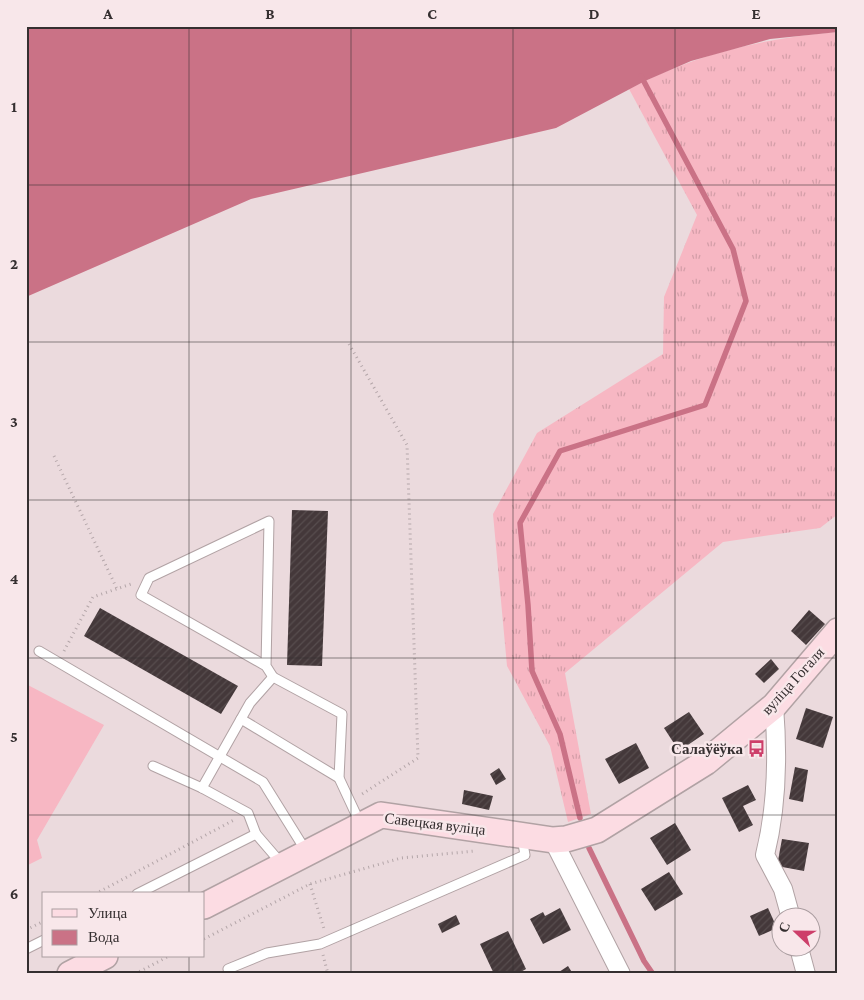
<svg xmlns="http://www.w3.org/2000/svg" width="864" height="1000" font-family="'Crimson Pro',serif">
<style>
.grass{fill:url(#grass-tufts)}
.pitch{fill:#f7b7c3}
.water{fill:#ca7286}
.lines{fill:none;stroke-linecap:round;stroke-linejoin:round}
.stream{stroke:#ca7286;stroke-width:5.5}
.building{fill:url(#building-hatch)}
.lane-casing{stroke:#b1a2a4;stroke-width:11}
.street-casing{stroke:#b1a2a4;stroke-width:20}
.secondary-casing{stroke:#b1a2a4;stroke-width:28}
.path{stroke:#b4a6a9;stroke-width:3;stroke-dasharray:1 4;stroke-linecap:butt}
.lane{stroke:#fff;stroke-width:9}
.street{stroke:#fff;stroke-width:18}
.secondary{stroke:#fcdce3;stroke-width:25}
.grid{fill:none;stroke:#352f30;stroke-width:1;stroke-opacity:0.55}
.labels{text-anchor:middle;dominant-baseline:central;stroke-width:5;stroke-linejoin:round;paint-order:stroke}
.street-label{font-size:15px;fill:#352f30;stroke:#f8e7ea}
.poi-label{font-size:15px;font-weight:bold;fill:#352f30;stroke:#f8e7ea;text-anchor:end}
.neatline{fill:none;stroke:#352f30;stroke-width:2}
.grid-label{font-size:16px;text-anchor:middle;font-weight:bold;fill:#352f30}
</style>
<defs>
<pattern id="grass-tufts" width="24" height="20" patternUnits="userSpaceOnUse" patternTransform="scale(1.25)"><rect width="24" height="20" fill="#f7b7c3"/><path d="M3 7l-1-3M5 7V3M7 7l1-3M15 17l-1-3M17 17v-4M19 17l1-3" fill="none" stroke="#d49ea8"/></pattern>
<pattern id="building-hatch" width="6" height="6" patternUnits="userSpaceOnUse" patternTransform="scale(1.25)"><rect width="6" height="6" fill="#44383a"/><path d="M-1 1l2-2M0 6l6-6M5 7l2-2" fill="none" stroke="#574d4e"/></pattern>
</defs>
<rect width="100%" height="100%" fill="#ebdadd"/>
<path class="grass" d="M838,32V514L820,528L723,542L565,673L591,814L568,822L550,746L507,666L493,514L537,433L663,354L664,297L697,215L629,89C695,54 763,38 838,32Z"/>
<path class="pitch" d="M26,684L104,725L37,840L42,858L26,866Z"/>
<path class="water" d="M26,26H838V32L770,39L691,61L645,81L556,128L251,199L26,297Z"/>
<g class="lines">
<g class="stream">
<path d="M580,818L560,734L532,671L528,605L520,523L560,451L705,405L746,301L733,249L641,76"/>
<path d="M589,848L644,961L653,974"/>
</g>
</g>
<g class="building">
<path d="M292,510L328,511L322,666L287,665Z"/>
<path d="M100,608L238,686L221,714L84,636Z"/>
<path d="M809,610L825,624L806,645L791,631Z"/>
<path d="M771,659L779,669L764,683L755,674Z"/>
<path d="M806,708L833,717L823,748L796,739Z"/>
<path d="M689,712L704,734L679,751L664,728Z"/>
<path d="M636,743L649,768L619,784L605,759Z"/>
<path d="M795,767L808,770L803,802L789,799Z"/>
<path d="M499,768L506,779L496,785L490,774Z"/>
<path d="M748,785L756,800L743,806L753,825L739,832L722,798Z"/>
<path d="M464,790L493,796L489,810L462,804Z"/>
<path d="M675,823L691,850L667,865L650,838Z"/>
<path d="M782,839L809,843L804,871L777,866Z"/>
<path d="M669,872L683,894L655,911L641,889Z"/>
<path d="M560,908L571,930L543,944L530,919L543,912L545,916Z"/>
<path d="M768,908L777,928L759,936L750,916Z"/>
<path d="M456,915L460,924L442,933L438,924Z"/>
<path d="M508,931L526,969L517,974H494L480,944Z"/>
<path d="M568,966L573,974H556Z"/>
</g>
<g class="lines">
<defs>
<g id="lane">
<path d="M39,651L263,782L306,851"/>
<path d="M266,666L269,521L149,578L141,595L266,666L273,677"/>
<path d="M241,719L339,778"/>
<path d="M153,766L202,788L248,813L256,834"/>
<path d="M202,788L250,703L273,677L342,714L339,778L360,823"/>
<path d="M137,894L256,834L281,863"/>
<path d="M26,949L44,940"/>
<path d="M228,969L267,953L320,944L525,855L522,838"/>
</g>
<g id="street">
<path d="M774,706C778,755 777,807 765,855L783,889L791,918"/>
<path d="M553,840L621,974"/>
<path d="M799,948L806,974"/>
</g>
<g id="secondary">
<path d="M204,906L381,815L553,840L566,839L597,830L706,762L774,706L838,631"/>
<path d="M70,974L105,956"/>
</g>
</defs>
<use href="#lane" class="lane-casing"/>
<use href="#street" class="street-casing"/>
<use href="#secondary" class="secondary-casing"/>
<g class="path">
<path d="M349,344L407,445L418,758L359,796"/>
<path d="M54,456L117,589"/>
<path d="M64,651L93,597L131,584"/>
<path d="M310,884L324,929"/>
<path d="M95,894L234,820"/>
<path d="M26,930L44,921"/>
<path d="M204,939L310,884L401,858L475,851"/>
<path d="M323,955L328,974"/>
<path d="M135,974L169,956"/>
</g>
<use href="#lane" class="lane"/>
<use href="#street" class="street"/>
<use href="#secondary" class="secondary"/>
</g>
<path class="grid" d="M189,26V894M351,26V974M513,26V974M675,26V974M26,185H838M26,342H838M26,500H838M26,658H838M26,815H838M189,956V974"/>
<defs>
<symbol id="bus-bare" viewBox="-9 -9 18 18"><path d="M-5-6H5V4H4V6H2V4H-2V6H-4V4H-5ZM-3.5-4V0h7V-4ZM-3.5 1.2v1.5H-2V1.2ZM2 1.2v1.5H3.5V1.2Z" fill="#cd3f6a" stroke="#f8e7ea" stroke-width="2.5" paint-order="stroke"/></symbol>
</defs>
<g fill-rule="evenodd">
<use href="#bus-bare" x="744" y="736" width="25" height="25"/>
</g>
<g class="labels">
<g class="street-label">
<text transform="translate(793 681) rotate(-48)">вуліца Гогаля</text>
<text transform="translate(435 824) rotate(7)">Савецкая вуліца</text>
</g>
<g class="poi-label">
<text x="743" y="749">Салаўёўка</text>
</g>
</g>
<rect width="864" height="1000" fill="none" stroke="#f8e7ea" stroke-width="55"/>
<rect x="42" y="892" width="162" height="65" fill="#f8e7ea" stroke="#aa9da0"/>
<rect x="52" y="909" width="25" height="8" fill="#fcdce3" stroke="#aa9da0"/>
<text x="88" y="918" font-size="15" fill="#352f30">Улица</text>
<rect x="52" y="930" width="25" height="15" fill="#ca7286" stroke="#aa9da0"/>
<text x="88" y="942" font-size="15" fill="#352f30">Вода</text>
<g transform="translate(796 932) rotate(292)"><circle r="24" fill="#f8e7ea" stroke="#aa9da0"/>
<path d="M0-4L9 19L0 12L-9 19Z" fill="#cd3f6a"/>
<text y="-8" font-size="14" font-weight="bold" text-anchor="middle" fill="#352f30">С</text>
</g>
<rect x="28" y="28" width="808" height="944" class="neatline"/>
<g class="grid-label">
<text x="108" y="19">A</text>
<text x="270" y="19">B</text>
<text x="432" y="19">C</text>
<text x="594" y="19">D</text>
<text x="756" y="19">E</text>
<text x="14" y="112">1</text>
<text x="14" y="269">2</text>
<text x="14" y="427">3</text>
<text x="14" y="584">4</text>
<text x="14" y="742">5</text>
<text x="14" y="899">6</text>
</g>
</svg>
